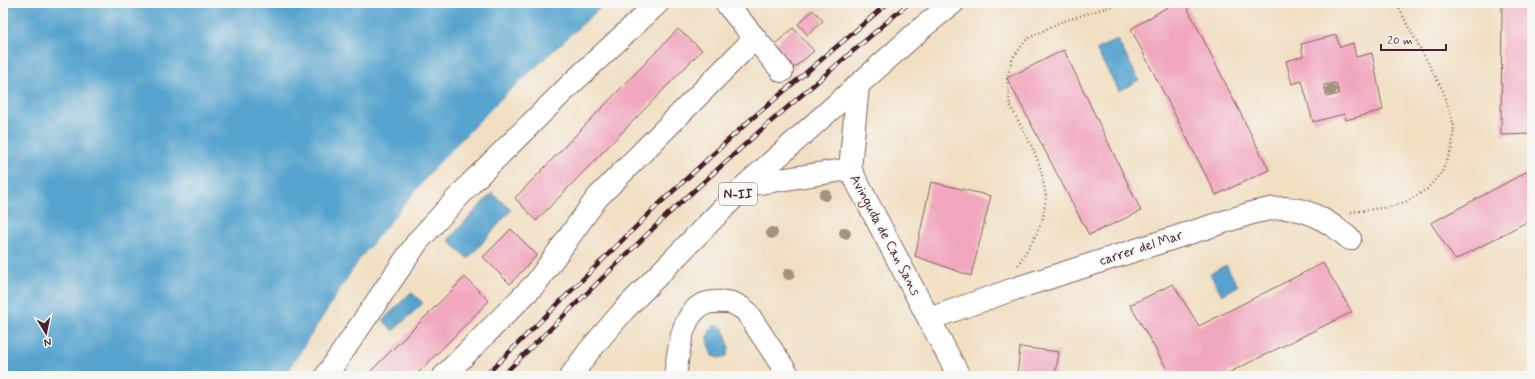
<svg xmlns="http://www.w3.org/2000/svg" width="1535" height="379" font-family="Mynerve,sans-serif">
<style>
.water{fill:#54a3ce;stroke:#4f617c}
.pier{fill:#f1dfc2}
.building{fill:#f1a8bf;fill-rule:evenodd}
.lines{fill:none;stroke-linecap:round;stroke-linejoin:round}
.minor-casing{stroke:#846260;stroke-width:24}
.major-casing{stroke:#846260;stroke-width:24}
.path{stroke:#846260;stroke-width:2.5;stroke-dasharray:1 3;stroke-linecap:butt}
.minor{stroke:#fff;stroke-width:22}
.major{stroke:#fff;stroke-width:22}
.rail-casing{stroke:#4a1f2b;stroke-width:4.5}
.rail{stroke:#f6f6f2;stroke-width:3;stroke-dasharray:9;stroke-linecap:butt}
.tree{fill:#a3937c}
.labels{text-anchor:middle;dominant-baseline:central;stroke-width:4;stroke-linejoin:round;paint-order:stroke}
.shield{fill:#f6f6f2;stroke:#7e6067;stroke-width:1}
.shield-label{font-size:13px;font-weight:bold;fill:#4a1f2b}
.street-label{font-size:14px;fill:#4a1f2b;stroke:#f6f6f2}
</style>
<rect width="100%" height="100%" fill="#f6f6f2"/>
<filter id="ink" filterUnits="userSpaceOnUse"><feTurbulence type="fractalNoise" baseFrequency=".025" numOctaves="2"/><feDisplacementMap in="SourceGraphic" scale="8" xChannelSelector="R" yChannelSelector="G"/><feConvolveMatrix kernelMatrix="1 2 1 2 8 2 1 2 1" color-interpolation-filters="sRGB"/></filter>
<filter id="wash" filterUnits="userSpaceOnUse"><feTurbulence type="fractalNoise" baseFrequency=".012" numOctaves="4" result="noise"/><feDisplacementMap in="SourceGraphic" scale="16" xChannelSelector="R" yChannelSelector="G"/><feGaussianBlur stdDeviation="0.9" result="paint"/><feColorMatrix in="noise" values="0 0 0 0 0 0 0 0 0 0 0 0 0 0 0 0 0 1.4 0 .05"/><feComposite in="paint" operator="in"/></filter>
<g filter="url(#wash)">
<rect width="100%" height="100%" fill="#f1dfc2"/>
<g class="water">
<path d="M3,3H606L500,100L435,167L360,259L285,376H3Z"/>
<path d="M1117,39L1139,80L1119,91L1096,50Z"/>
<path d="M492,193L511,210L468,259L448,240Z"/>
<path d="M1226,265L1238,286L1222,295L1210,274Z"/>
<path d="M411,292L423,303L393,331L383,320Z"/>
<path d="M715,325L724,329L729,347L727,356L719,358L712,356C708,343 704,335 715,325Z"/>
</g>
<path class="pier" d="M606,3H608L607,4L501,101L437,168L362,260L297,362L288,376H285L360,259L435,167L500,100Z"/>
<g id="blocks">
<g class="building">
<path d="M1174,3H1185L1269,170L1216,195L1131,29Z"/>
<path d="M1502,3H1532V134L1501,135Z"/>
<path d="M813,10L823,21L808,35L798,24Z"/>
<path d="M793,28L814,51L794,68L773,46Z"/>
<path d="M678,29L702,50L536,221L515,198Z"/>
<path d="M1336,35L1340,47L1353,43L1356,57L1372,53L1383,110L1346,120L1344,114L1313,122L1302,81L1292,84L1286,61L1303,56L1301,44ZM1336,83L1339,94L1327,97L1324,85Z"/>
<path d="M1064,50L1141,211L1089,235L1007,78Z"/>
<path d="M1532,169V219L1455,260L1431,223Z"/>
<path d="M931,182L991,196L971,276L915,256Z"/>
<path d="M511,229L537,255L510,284L483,257Z"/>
<path d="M1323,263L1352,312L1222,376H1171L1130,305L1173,284L1199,326Z"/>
<path d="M465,277L489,301L415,376H366Z"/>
<path d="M1020,347L1059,352L1055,376H1017Z"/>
</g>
</g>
</g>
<g filter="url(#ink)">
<use href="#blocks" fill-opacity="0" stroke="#846260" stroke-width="1"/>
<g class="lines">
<defs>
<g id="minor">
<path d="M726,3L782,71"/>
<path d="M858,85L850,169L959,376"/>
<path d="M746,185L850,169"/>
<path d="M929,319L1017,288L1255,212C1263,211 1271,208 1280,208C1307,207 1330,222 1350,239"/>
<path d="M326,376L418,241L471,183L571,84L658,3"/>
<path d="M444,376L536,283L597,198L755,38"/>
<path d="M675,376C679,351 681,303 714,302C729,301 734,302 746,311L789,376"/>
</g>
<path id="major" d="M571,376L589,351L625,309L746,185L923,27L953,3"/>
</defs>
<use href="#minor" class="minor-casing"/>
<use href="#major" class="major-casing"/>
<g class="path">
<path d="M1351,212L1389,207L1408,201L1427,189L1442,172L1452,148L1454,126L1443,91L1396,3"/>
<path d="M1018,265L1036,235L1043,218L1046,196L1041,169L1034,151L1010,105L1007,78L1012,59L1027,39L1058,23L1121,3"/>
</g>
<use href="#minor" class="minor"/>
<use href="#major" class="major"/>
<defs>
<g id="rail">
<path d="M485,376L658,205L749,121L888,3"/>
<path d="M502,376L666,216L761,130L909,3"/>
</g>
</defs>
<use href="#rail" class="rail-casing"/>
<use href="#rail" class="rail"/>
</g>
<g class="tree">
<circle cx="1331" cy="90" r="6"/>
<circle cx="825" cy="195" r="6"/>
<circle cx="772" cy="233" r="6"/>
<circle cx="845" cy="233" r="6"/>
<circle cx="789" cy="274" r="6"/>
</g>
</g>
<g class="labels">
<rect class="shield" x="719" y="183" width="38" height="22" rx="3"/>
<g class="shield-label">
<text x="738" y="194">N-II</text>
</g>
<g class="street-label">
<text transform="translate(885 235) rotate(62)">Avinguda de Can Sans</text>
<text transform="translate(1141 248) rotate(-18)">carrer del Mar</text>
</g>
</g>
<rect width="1535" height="379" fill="none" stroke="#f6f6f2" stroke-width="16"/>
<g transform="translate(46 333) rotate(170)" stroke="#f6f6f2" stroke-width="3" paint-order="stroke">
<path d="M0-3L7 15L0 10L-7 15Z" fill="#4a1f2b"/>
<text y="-6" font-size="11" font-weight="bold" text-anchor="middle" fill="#4a1f2b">N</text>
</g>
<path d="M1381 44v6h65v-6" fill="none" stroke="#4a1f2b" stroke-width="2"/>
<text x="1387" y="44" font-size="12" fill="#4a1f2b" stroke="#f6f6f2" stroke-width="3" paint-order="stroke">20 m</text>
</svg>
